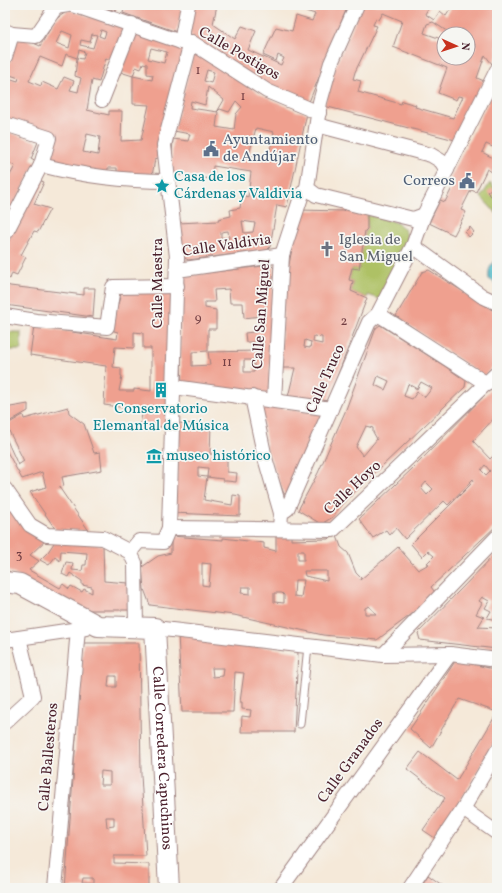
<svg xmlns="http://www.w3.org/2000/svg" width="502" height="893" font-family="Vollkorn,serif">
<style>
.green{fill:#aec165;stroke:#7c7048}
.water{fill:#4fbcca;stroke:#4c6e7a}
.building{fill:#efa08f;fill-rule:evenodd}
.lines{fill:none;stroke-linecap:round;stroke-linejoin:round}
.lane-casing{stroke:#a08482;stroke-width:9}
.street-casing{stroke:#a08482;stroke-width:16}
.secondary-casing{stroke:#a08482;stroke-width:22}
.lane{stroke:#fff;stroke-width:7}
.street{stroke:#fff;stroke-width:14}
.secondary{stroke:#fff;stroke-width:20}
.labels{text-anchor:middle;dominant-baseline:central;stroke-width:3.5;stroke-linejoin:round;paint-order:stroke}
.number-label{font-size:13px;fill:#733f44}
.street-label{font-size:15px;fill:#4a1f2b;stroke:#f6f6f2}
.service-label{font-size:15px;fill:#4e5e75;stroke:#f6f6f2;text-anchor:start}
.culture-label{font-size:15px;fill:#0d838f;stroke:#f6f6f2;text-anchor:start}
.worship-label{font-size:15px;fill:#5b616d;stroke:#f6f6f2;text-anchor:start}
</style>
<rect width="100%" height="100%" fill="#f6f6f2"/>
<filter id="ink" filterUnits="userSpaceOnUse"><feTurbulence type="fractalNoise" baseFrequency=".025" numOctaves="2"/><feDisplacementMap in="SourceGraphic" scale="8" xChannelSelector="R" yChannelSelector="G"/><feConvolveMatrix kernelMatrix="1 2 1 2 8 2 1 2 1" color-interpolation-filters="sRGB"/></filter>
<filter id="wash" filterUnits="userSpaceOnUse"><feTurbulence type="fractalNoise" baseFrequency=".012" numOctaves="4" result="noise"/><feDisplacementMap in="SourceGraphic" scale="16" xChannelSelector="R" yChannelSelector="G"/><feGaussianBlur stdDeviation="0.9" result="paint"/><feColorMatrix in="noise" values="0 0 0 0 0 0 0 0 0 0 0 0 0 0 0 0 0 1.4 0 .05"/><feComposite in="paint" operator="in"/></filter>
<g filter="url(#wash)">
<rect width="100%" height="100%" fill="#f5e9d9"/>
<g class="green">
<path d="M490,183L497,190V214L481,197Z"/>
<path d="M367,215C384,219 406,219 408,241L380,299L368,295L367,298L351,291L353,281L349,280L352,268L359,269L365,231L367,229Z"/>
<rect x="5" y="332" width="16" height="18"/>
</g>
<path class="water" d="M495,261L497,262V284L489,279C488,271 489,267 495,261Z"/>
<g id="blocks">
<g class="building">
<path d="M97,5H118L116,11Z"/>
<path d="M125,5H183L177,32L123,13Z"/>
<path d="M194,5H217L213,24L235,39L242,26L256,31L248,50L281,65L284,58L278,55L276,61L263,55L276,27L292,31L296,16L312,21L315,14L293,7V5H348L309,102L272,89L193,39L189,31Z"/>
<path d="M362,5H430L425,14L434,20L440,11L446,16L453,5H497V56L492,64L485,55L477,78L484,81L455,140L324,106L334,70ZM383,13L402,21L393,47L447,68L438,93L456,100L458,96L463,97L453,118L415,107L416,105L402,101L401,104L358,92L361,81L353,79L355,72L377,26L373,25L376,18L379,20ZM433,22L451,34H457L462,29L470,35L471,40L476,46L474,51L468,49V58H444V40L424,33L427,24Z"/>
<path d="M69,10L124,27L113,61L106,58L99,82L92,80L87,110L109,115V111H122L121,141L141,140L149,105L133,104V76L152,80L153,75L147,74V64L143,63L141,69L136,67L133,76L117,71L134,27L185,45L161,157L155,159L152,176L117,175V168H108L107,174L43,160L52,136L5,119V77L18,81L19,78L7,74L15,41L23,38L40,46L56,19ZM101,30L106,32L104,38L99,36ZM62,31L72,35L69,48L56,43ZM92,34L97,35L93,48L80,45L81,40L90,42ZM151,48L167,52L164,63L148,59ZM79,50L85,52L83,59L77,58L75,76L81,78L78,92L70,90L74,81L64,77L58,89L42,82L41,86L29,81L40,57L62,66L66,54L77,58ZM87,134L100,137L98,155L83,152Z"/>
<path d="M194,51L260,94L296,111L307,113L287,207L277,205L270,247L267,250L188,260L182,256L178,223L219,221L218,219L231,216L230,210L240,208L242,195L248,197L251,172L213,166L212,179L171,174L173,139L188,141L190,134L174,131ZM207,70L214,72L211,83L204,81ZM208,87L224,100L217,112L220,109L229,112L236,101L242,107L236,114L234,130L216,127L218,112L190,108L191,101L205,105ZM256,128L274,132L268,159L249,155ZM242,221L255,223L253,232L244,233ZM228,231L229,238H221V232Z"/>
<path d="M491,96L497,99V149L486,144L482,152L493,158L497,153V175L487,169L476,192L471,190L461,210L466,212L454,235L429,223L440,200L445,202L455,182L450,179Z"/>
<path d="M5,131L38,142L31,159L36,162L5,224V177L8,179L15,166L5,161Z"/>
<path d="M36,179L44,182L34,204L50,209L38,232L34,231L21,255L26,257L17,275L12,273L10,279L7,277L5,282V244Z"/>
<path d="M492,188L496,192L492,197L487,192Z"/>
<path d="M345,209L367,213V229L365,231L359,269L352,268L349,280L353,281L351,291L367,298L326,406L288,397L295,368H280L284,292L299,210L343,211ZM314,336L322,337V344L313,342ZM305,340L311,342L310,348L304,347Z"/>
<path d="M470,227L474,232L469,237L465,232Z"/>
<path d="M271,265L274,268L269,395L182,385L180,339L182,276ZM229,289L230,303H243L244,318L261,316L262,331L245,333L246,342H254L255,351L208,352L210,365L192,366V352L208,351V329H216V310L205,308V302H215L214,290ZM244,360H254V372H244Z"/>
<path d="M429,270L497,313V362L484,376L396,316L422,272Z"/>
<path d="M5,284L10,286L84,295V288H95L93,317L5,305Z"/>
<path d="M129,289L173,292L170,428L140,424L143,410L104,405L106,366L30,355L34,326L117,339L118,332L114,331L113,320L121,294ZM134,332L143,333V348H151V391L134,389V391H119L122,376H121V368L113,367L115,347L134,348Z"/>
<path d="M380,325L446,367L466,381L465,387L340,506L333,517L321,524L298,510L318,473L345,412L376,328ZM378,376L389,381L385,390L375,385ZM421,382L432,388L425,397L417,392L412,399L404,396L408,384L417,389ZM366,426L373,428V432L377,439L363,456L356,447Z"/>
<path d="M497,383V415L473,441L490,459L497,452V525L431,587L437,595L436,596L377,640L323,635L234,615L150,605L144,589L142,567L158,556L171,553V536L223,540V538L264,543V548L276,551V534H291V540L328,539L337,536L341,547L348,553L356,573L361,578L360,580L398,547L418,570L429,564L427,563L434,556L428,551L422,557L411,544L474,481L473,479L448,505L444,501L405,539L396,528L390,535L386,530L373,538L359,519L413,468ZM485,465L490,471L486,475L481,470ZM426,482L433,489L427,495L421,488ZM298,551H304V560H298ZM202,563L211,564L209,586L202,585ZM304,571H327V581L305,576ZM295,580H304L301,597L294,596ZM242,587H250V594L241,593ZM274,593H282L284,595V603L274,602ZM369,606L376,614H365V608Z"/>
<path d="M28,404V411L5,424V408Z"/>
<path d="M261,405L326,414L288,494H284L267,449Z"/>
<path d="M68,407L69,413L84,424L94,453L100,452L102,470L62,477L64,486L59,487L89,531L56,530L30,492L46,487L42,472L22,479L5,448V436L18,465L24,461L6,425L23,415L24,419Z"/>
<path d="M179,423L211,425L210,454H227V472L237,473L236,482L227,481H223V479L207,477L208,468L198,467V476L207,477L204,500L232,505L233,495L240,496V516L172,513L178,461ZM198,453L209,454L208,460L198,459Z"/>
<path d="M5,499L48,538L30,555L39,561L29,570L60,588L63,584L69,589L71,586L82,592L84,589L92,593V587L82,585V581L70,573L68,577L62,574L66,562L73,563L72,570L82,571L83,565H86L87,553L61,551L60,561L55,557L49,565L40,560L48,552L56,540L103,545L104,581L128,583L129,610H76L5,569Z"/>
<path d="M497,552V620L487,618L491,611L485,608L489,601L482,597L479,601L482,603L476,614L484,617L478,627L497,628V649L420,640L418,633Z"/>
<path d="M178,634L298,652L294,732H241L242,716L250,717L251,710L242,709V702H240L244,673L235,672L233,712H182ZM212,668H224L223,676L213,677Z"/>
<path d="M83,643H139L141,775L146,856H114V863L149,864V888H65ZM109,676H116V687H108ZM101,771L110,772V785H100ZM106,817H114V826L107,827ZM83,878H93V884L82,883Z"/>
<path d="M456,660L497,670V712L459,699L431,748L410,729Z"/>
<path d="M497,713V737L438,840L423,830L445,798L407,769L420,752L457,780Z"/>
<path d="M428,875L446,888H420Z"/>
</g>
</g>
</g>
<g filter="url(#ink)">
<use href="#blocks" fill-opacity="0" stroke="#a08482" stroke-width="1"/>
<g class="lines">
<defs>
<path id="lane" d="M300,724L308,646"/>
<g id="street">
<path d="M73,5L181,42H191L267,91L319,113"/>
<path d="M357,5L331,63L320,102L307,188L316,195L413,219L424,215"/>
<path d="M5,31L12,34L36,36L56,7L68,5"/>
<path d="M181,42L188,5"/>
<path d="M5,57L12,34"/>
<path d="M102,100L132,24"/>
<path d="M5,124L49,138L41,165L5,234"/>
<path d="M317,125L431,155L441,161L447,170"/>
<path d="M41,165C83,176 125,181 168,181"/>
<path d="M413,246L482,296L497,303"/>
<path d="M177,270L282,255"/>
<path d="M378,314L487,384"/>
<path d="M5,316L36,321L107,327L113,287L177,286"/>
<path d="M174,387L331,409"/>
<path d="M252,397L265,458L281,513"/>
<path d="M274,400L282,255L302,194L307,188"/>
<path d="M5,489L30,525L47,535L103,538L130,552L135,563L136,628"/>
<path d="M169,528L333,530L497,373"/>
<path d="M280,529L281,513L287,509L369,322L378,314L413,246L424,215L497,70"/>
<path d="M130,552L139,541L163,542L169,528L177,257L164,145L191,42"/>
<path d="M155,628L383,655L450,654L497,660"/>
<path d="M5,640L86,628"/>
<path d="M383,655L497,537"/>
<path d="M5,722L33,696L19,638"/>
<path d="M463,809L497,833"/>
<path d="M55,888L78,629"/>
<path d="M281,888L450,654"/>
<path d="M410,888L463,809L497,751"/>
</g>
<g id="secondary">
<path id="s1" d="M5,582L20,584L98,626L155,628L169,888"/>
</g>
</defs>
<use href="#lane" class="lane-casing"/>
<use href="#street" class="street-casing"/>
<use href="#secondary" class="secondary-casing"/>
<use href="#lane" class="lane"/>
<use href="#street" class="street"/>
<use href="#secondary" class="secondary"/>
</g>
</g>
<defs>
<symbol id="civic-bare" viewBox="-9 -9 18 18"><path d="M-.6-6.5H3V-4.5H.6V-3L4-1V1h2V6H-6V1h2V-1L-.6-3ZM-1.2 2.5V6h2.4V2.5Z" fill="#5c6f8a" stroke="#f6f6f2" stroke-width="2.5" paint-order="stroke"/></symbol>
<symbol id="sight-bare" viewBox="-9 -9 18 18"><path d="M0-6L1.8-2.2L6-1.7L2.9 1.2L3.7 5.4L0 3.3L-3.7 5.4L-2.9 1.2L-6-1.7L-1.8-2.2Z" fill="#0f9aa8" stroke="#f6f6f2" stroke-width="2.5" paint-order="stroke"/></symbol>
<symbol id="church-bare" viewBox="-9 -9 18 18"><path d="M-1.2-6h2.4v3.5h3.3v2.4h-3.3V6h-2.4V-.1h-3.3v-2.4h3.3Z" fill="#6b7280" stroke="#f6f6f2" stroke-width="2.5" paint-order="stroke"/></symbol>
<symbol id="building-bare" viewBox="-9 -9 18 18"><path d="M-4-6H4V6H1V3H-1V6H-4ZM-2.5-4.3h1.7v1.8h-1.7ZM.8-4.3h1.7v1.8H.8ZM-2.5-1h1.7V.8h-1.7ZM.8-1h1.7V.8H.8Z" fill="#0f9aa8" stroke="#f6f6f2" stroke-width="2.5" paint-order="stroke"/></symbol>
<symbol id="museum-bare" viewBox="-9 -9 18 18"><path d="M0-6L6-3V-2H-6V-3ZM-5-1h2V3h-2ZM-1-1h2V3h-2ZM3-1h2V3H3ZM-6 4H6V6H-6Z" fill="#0f9aa8" stroke="#f6f6f2" stroke-width="2.5" paint-order="stroke"/></symbol>
</defs>
<g fill-rule="evenodd">
<use href="#civic-bare" x="200" y="138" width="22" height="22"/>
<use href="#civic-bare" x="456" y="170" width="22" height="22"/>
<use href="#sight-bare" x="151" y="175" width="22" height="22"/>
<use href="#church-bare" x="316" y="238" width="22" height="22"/>
<use href="#building-bare" x="150" y="379" width="22" height="22"/>
<use href="#museum-bare" x="143" y="445" width="22" height="22"/>
</g>
<g class="labels">
<g class="number-label">
<text x="198" y="71">1</text>
<text x="243" y="97">1</text>
<text x="198" y="319">9</text>
<text x="344" y="322">2</text>
<text x="227" y="363">11</text>
<text x="19" y="556">3</text>
</g>
<g class="street-label">
<text transform="translate(239 54) rotate(30)">Calle Postigos</text>
<text transform="translate(227 246) rotate(-8)">Calle Valdivia</text>
<text transform="translate(158 283) rotate(-90)">Calle Maestra</text>
<text transform="translate(262 314) rotate(-86)">Calle San Miguel</text>
<text transform="translate(326 379) rotate(-66)">Calle Truco</text>
<text transform="translate(353 488) rotate(-43)">Calle Hoyo</text>
<text transform="translate(49 757) rotate(-85)">Calle Ballesteros</text>
<text stroke="none"><textPath href="#s1" startOffset="291">Calle Corredera Capuchinos</textPath></text>
<text transform="translate(351 761) rotate(-54)">Calle Granados</text>
</g>
<g class="service-label">
<text x="223" y="140">Ayuntamiento<tspan x="223" dy="17">de Andújar</tspan></text>
<text x="455" y="181" text-anchor="end">Correos</text>
</g>
<g class="culture-label">
<text x="174" y="177">Casa de los<tspan x="174" dy="17">Cárdenas y Valdivia</tspan></text>
<text x="161" y="409" text-anchor="middle">Conservatorio<tspan x="161" dy="17">Elemantal de Música</tspan></text>
<text x="166" y="456">museo histórico</text>
</g>
<g class="worship-label">
<text x="339" y="240">Iglesia de<tspan x="339" dy="17">San Miguel</tspan></text>
</g>
</g>
<rect width="502" height="893" fill="none" stroke="#f6f6f2" stroke-width="20"/>
<g transform="translate(456 46) rotate(93)"><circle r="19" fill="#f6f6f2" stroke="#b1a0a2"/>
<path d="M0-3L7 15L0 10L-7 15Z" fill="#c8321e"/>
<text y="-6" font-size="11" font-weight="bold" text-anchor="middle" fill="#4a1f2b">N</text>
</g>
</svg>
